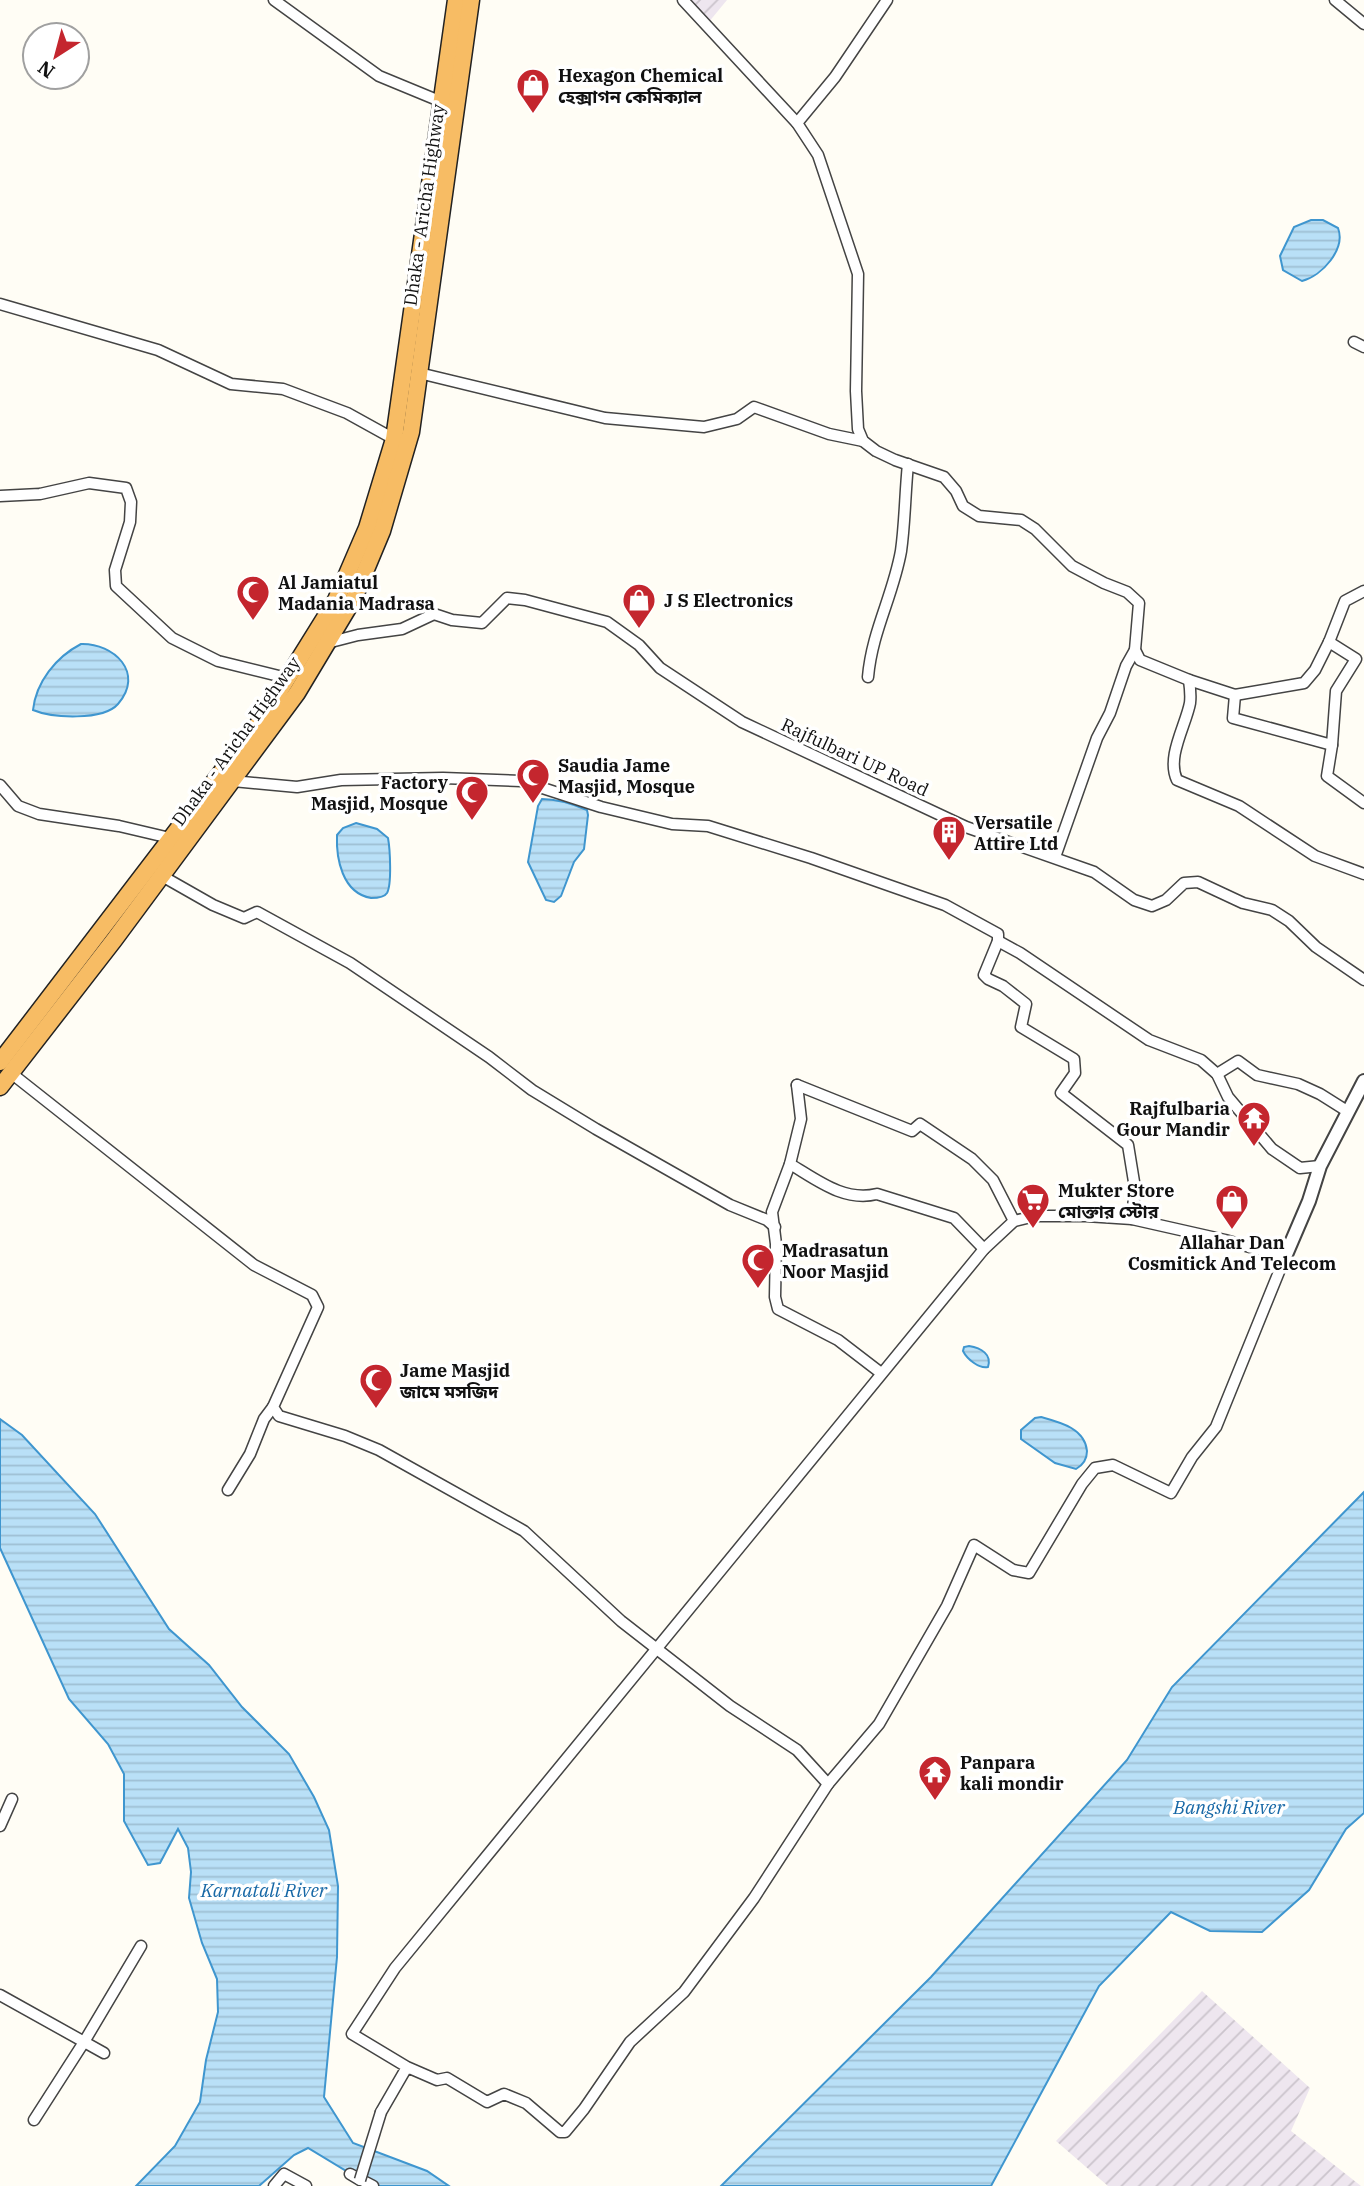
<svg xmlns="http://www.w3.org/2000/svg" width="1364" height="2186" font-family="'IBM Plex Serif','Noto Sans Bengali',serif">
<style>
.industrial{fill:url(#industrial-furrows)}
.water{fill:url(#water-rules);stroke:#3f96cf;stroke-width:2}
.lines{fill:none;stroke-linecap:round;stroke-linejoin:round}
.minor-casing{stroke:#444;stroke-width:13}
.tertiary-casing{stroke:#444;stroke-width:16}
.trunk-casing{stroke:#222;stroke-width:19}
.minor{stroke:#fff;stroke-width:10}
.tertiary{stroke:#fff;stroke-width:12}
.trunk{stroke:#f7bc64;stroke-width:16}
.minor-bridge-casing{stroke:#444;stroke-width:13;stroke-linecap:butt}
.minor-bridge{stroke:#fff;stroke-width:10}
.labels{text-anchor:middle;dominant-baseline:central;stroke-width:7;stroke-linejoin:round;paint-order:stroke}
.poi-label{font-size:18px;font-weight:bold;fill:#111;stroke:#fff;text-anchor:start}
.street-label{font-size:18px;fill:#111;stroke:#fff}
.water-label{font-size:19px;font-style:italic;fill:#1768a6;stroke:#fff}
</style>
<defs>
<pattern id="industrial-furrows" width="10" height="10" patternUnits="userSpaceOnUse" patternTransform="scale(1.75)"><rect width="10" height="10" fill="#eee6ef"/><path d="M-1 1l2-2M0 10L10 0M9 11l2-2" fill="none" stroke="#cbc4cc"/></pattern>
<pattern id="water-rules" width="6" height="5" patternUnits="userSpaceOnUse" patternTransform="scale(1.75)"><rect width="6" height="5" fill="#b9e0f7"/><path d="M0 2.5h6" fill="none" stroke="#9ebfd3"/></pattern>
</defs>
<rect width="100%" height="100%" fill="#fffdf5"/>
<g class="industrial">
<path d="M688,0H727L708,23Z"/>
<path d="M1202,1991L1310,2088L1291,2131L1361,2186H1108L1056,2141Z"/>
</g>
<g class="water">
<path d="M1311,220H1323L1338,228C1346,249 1322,276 1302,281L1283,270L1280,256L1294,227Z"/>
<path d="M81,644C114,643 145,673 118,704C103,721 52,718 33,710C36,682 56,657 81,644Z"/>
<path d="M542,799C557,799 573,804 587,810L588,815L584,849L574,862L561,896L554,902L546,900L528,862L538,806Z"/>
<path d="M356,823L377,829L388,838C390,849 392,884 387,893C384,898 376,898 371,898C342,893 336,858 337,835L343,828Z"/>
<path d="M969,1346C981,1348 992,1354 988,1367C979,1369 967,1359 963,1351L964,1347Z"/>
<path d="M1041,1417C1059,1422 1085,1428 1087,1451C1087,1459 1083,1465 1076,1469L1055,1463L1021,1439V1430L1035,1418Z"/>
<path d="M0,1419L22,1435L95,1514L169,1629L209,1665L242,1707L289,1754L314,1797L329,1830L338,1886L337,1957L324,2097L353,2143L427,2171L449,2186H371L308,2148L294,2155L259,2186H136L175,2146L200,2102L206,2060L218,2012L217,1979L202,1943L189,1898L191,1872L188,1848L178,1829L160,1863L148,1865L124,1821V1774L108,1744L69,1699L0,1548Z"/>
<path d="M1364,1492V1813L1346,1829L1309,1890L1262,1932L1210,1931L1171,1912L1099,1986L991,2186H721L931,1977L1127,1760L1172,1687Z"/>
</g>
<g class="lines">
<defs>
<g id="minor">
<path d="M274,0L379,76L442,102"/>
<path d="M683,0L797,123L818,155L858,274L856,391L858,429L863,441L876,451L895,460L944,477L956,491L963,506L979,516L1021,520L1035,529L1072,566L1104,583L1127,592L1139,603L1135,650L1140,660L1189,680L1235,695L1304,683L1315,670L1329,642L1345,601L1364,591"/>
<path d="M1335,0L1364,24"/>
<path d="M797,123L835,77L887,0"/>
<path d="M0,304L158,350L231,384L283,389L347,413L394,439"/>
<path d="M1354,342L1364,347"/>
<path d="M419,373L605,418L704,427L737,419L754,407L829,434L863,441"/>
<path d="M0,496L40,494L89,483L126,488L131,502L130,522L115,570L116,586L172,638L218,661L287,678"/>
<path d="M327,643L358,635L402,629L434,614L452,620L482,623L507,598L525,600L607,622L639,645L660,668L742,722L966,827L1094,872L1134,900L1152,906L1166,900L1184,883L1198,882L1243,903L1272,910L1289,921L1316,947L1364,980"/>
<path d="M868,677C872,631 893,596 901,551C905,523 905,493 908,464"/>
<path d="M1189,680C1190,687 1191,695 1190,703C1186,725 1166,757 1177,780L1239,806L1315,856L1364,874"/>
<path d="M1235,695L1233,718L1332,745L1336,691L1356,659L1329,642"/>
<path d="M1332,745L1327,776L1364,803"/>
<path d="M233,781L297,787L341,780L443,778L521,781L601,807L672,824L708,826L811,858L945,905L998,934V941L984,975L988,979L1003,986L1026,1004L1021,1027L1074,1059L1075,1073L1061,1093L1128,1145L1135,1188L1132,1219"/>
<path d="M0,785L18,806L39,814L119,826L170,838"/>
<path d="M1055,857L1097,738L1110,713L1126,666L1135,650"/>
<path d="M162,876L213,905L244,918L257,912L350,963L489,1057L532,1090L596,1129L730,1205L767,1220L775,1227"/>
<path d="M998,941L1020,953L1149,1040L1201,1060L1217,1074L1228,1097L1272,1149L1300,1168L1320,1166"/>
<path d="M11,1073L254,1265L312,1295L318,1307L273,1407L279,1416L345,1436L379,1450L524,1531L621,1621L730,1706L797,1750L828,1784"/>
<path d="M1217,1074L1238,1061L1257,1075L1298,1084L1320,1094L1347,1111"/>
<path d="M797,1085L801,1119L790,1164L772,1212L776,1244L775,1297L778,1309L838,1340L881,1373"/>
<path d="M797,1085L912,1131L920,1124L972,1159L993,1180L1014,1221"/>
<path d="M790,1164C817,1180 844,1202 877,1194L954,1218L984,1249"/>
<path d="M228,1490L250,1454L264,1419L273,1407"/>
<path d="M0,1826L12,1799"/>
<path d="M0,1995L104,2053"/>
<path d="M381,2112L407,2067L437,2080L447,2078L487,2102L504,2094L526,2103L560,2132H565L584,2109L630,2042L684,1992L754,1898L828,1784L879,1724L947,1606L974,1545L1013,1570L1029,1573L1082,1484L1095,1468L1113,1465L1171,1493L1192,1457L1216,1427L1285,1257L1225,1240L1132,1219L1086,1216H1035L1014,1221L984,1249L395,1968L352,2034L407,2067"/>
<path d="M34,2120L84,2042L141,1946"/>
<path d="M360,2180L350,2174L373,2186"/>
<path d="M274,2186L284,2174L306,2186"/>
</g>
<path id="tertiary" d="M1285,1257L1309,1201L1320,1166L1364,1081"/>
<g id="trunk">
<path d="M0,1062L262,719L336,600L367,528L394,439L456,0"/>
<path d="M0,1087L114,940L297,693L354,598L382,531L411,432L471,0"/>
</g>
</defs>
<use href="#minor" class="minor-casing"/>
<use href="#tertiary" class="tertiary-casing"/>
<use href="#trunk" class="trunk-casing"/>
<use href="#minor" class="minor"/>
<use href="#tertiary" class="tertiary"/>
<use href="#trunk" class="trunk"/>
<defs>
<path id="minor-bridge" d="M360,2180L381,2112"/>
</defs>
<use href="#minor-bridge" class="minor-bridge-casing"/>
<use href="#minor-bridge" class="minor-bridge"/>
</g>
<defs>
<symbol id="shop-pin" viewBox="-11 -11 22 30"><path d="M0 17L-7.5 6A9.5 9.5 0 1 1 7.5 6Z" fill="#c4262e" stroke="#fff"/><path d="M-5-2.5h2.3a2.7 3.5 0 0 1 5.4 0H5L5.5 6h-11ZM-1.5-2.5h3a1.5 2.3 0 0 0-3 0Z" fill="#fff"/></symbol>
<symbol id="mosque-pin" viewBox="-11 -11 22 30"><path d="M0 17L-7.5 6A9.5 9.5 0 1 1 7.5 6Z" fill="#c4262e" stroke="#fff"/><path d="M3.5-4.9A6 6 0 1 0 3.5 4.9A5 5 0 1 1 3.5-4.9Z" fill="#fff"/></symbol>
<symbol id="building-pin" viewBox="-11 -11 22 30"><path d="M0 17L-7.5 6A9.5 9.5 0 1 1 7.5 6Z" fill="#c4262e" stroke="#fff"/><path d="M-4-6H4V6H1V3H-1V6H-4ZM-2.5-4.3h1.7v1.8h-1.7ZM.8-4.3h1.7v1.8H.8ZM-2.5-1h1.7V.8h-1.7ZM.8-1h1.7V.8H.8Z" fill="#fff"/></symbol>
<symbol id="temple-pin" viewBox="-11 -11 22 30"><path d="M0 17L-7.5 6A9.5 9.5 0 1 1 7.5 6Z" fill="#c4262e" stroke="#fff"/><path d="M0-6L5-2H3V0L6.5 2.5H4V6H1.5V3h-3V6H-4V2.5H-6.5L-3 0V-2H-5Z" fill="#fff"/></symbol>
<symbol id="supermarket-pin" viewBox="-11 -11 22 30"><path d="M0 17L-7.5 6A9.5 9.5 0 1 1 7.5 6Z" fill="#c4262e" stroke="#fff"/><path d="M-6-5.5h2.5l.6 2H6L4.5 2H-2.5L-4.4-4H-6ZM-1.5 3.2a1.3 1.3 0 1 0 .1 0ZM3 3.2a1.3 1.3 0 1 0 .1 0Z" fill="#fff"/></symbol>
</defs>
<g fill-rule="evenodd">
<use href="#shop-pin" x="514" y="66" width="38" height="52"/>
<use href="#mosque-pin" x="234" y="573" width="38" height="52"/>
<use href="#shop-pin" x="620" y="581" width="38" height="52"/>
<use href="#mosque-pin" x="514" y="756" width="38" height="52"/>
<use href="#mosque-pin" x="453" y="773" width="38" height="52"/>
<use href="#building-pin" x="930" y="813" width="38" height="52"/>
<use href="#temple-pin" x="1235" y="1099" width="38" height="52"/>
<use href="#supermarket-pin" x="1014" y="1181" width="38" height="52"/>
<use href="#shop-pin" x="1213" y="1182" width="38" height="52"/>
<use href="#mosque-pin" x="739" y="1241" width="38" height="52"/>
<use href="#mosque-pin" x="357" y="1361" width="38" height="52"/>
<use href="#temple-pin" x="916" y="1753" width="38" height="52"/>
</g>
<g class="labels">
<g class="poi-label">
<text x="558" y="75">Hexagon Chemical<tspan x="558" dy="21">হেক্সাগন কেমিক্যাল</tspan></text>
<text x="278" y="582">Al Jamiatul<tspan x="278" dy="21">Madania Madrasa</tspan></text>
<text x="664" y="600">J S Electronics</text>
<text x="558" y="765">Saudia Jame<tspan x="558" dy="21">Masjid, Mosque</tspan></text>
<text x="448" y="782" text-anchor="end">Factory<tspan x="448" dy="21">Masjid, Mosque</tspan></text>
<text x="974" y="822">Versatile<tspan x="974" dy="21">Attire Ltd</tspan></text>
<text x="1230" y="1108" text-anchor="end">Rajfulbaria<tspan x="1230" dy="21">Gour Mandir</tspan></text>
<text x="1058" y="1190">Mukter Store<tspan x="1058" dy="21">মোক্তার স্টোর</tspan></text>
<text x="1232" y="1242" text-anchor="middle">Allahar Dan<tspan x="1232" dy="21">Cosmitick And Telecom</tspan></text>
<text x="782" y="1250">Madrasatun<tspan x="782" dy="21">Noor Masjid</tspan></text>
<text x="400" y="1370">Jame Masjid<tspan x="400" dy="21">জামে মসজিদ</tspan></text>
<text x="960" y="1762">Panpara<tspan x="960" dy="21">kali mondir</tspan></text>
</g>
<g class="street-label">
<text transform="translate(424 205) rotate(-82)">Dhaka - Aricha Highway</text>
<text transform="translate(236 741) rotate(-54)">Dhaka - Aricha Highway</text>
<text transform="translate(855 757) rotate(25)">Rajfulbari UP Road</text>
</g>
<g class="water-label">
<text x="1229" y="1807">Bangshi River</text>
<text x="264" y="1890">Karnatali River</text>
</g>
</g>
<g transform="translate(56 56) rotate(216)"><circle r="33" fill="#ffffff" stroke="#a0a0a0" stroke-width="2"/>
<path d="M0-5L12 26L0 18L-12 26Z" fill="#c4262e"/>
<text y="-10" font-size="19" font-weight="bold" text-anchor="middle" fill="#111111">N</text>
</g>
</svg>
